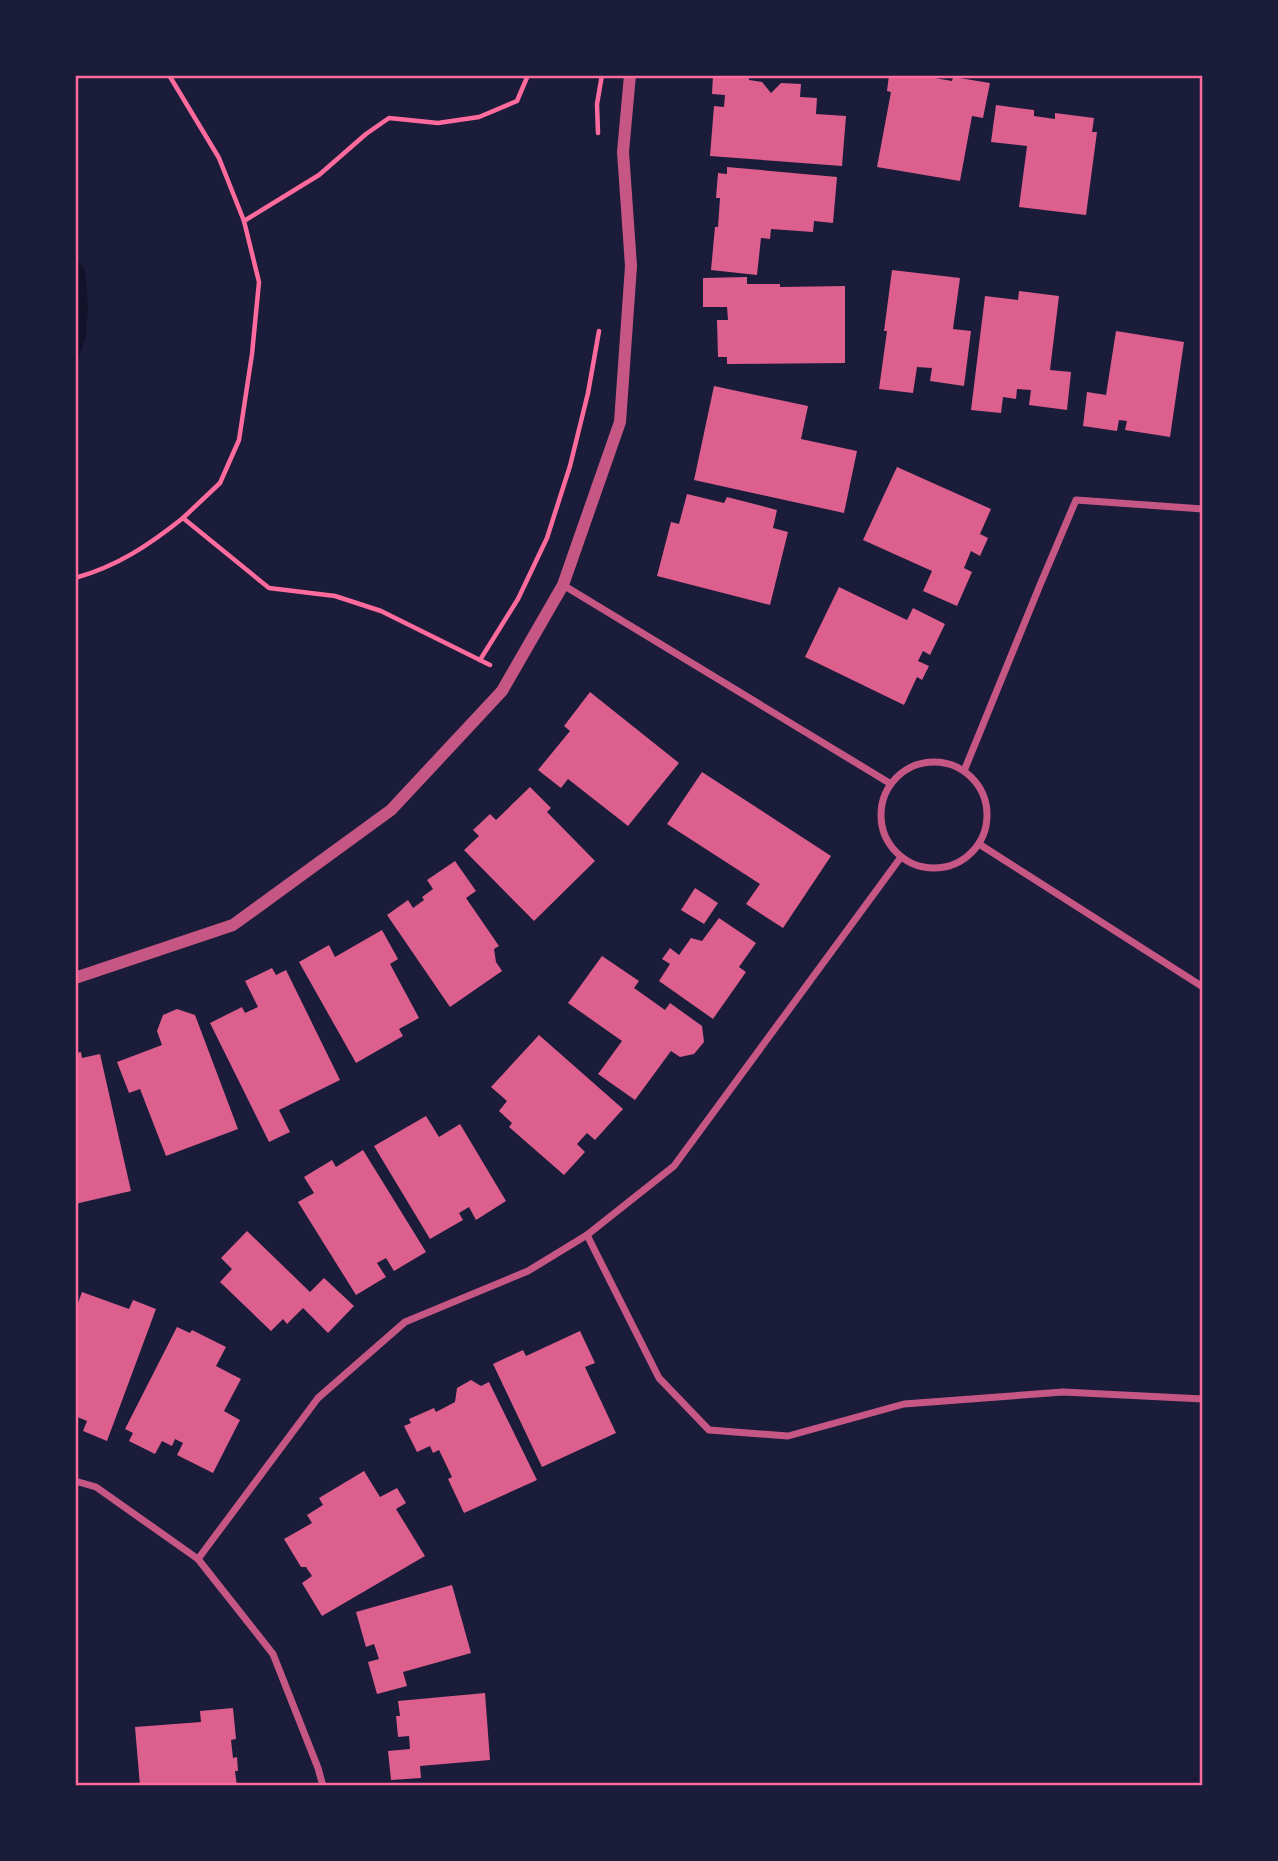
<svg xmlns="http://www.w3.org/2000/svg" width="1278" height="1861" font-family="'Archivo Narrow',sans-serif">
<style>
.water{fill:#12122b}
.building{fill:#dd5f8e}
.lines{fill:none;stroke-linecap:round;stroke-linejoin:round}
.path{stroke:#ff6b9d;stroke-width:4.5}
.minor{stroke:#c65784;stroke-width:7}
.tertiary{stroke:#c65784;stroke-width:12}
.neatline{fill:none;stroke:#ff6b9d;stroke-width:2.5}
</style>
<rect width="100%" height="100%" fill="#1b1b3a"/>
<path class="water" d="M75,257L85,270L88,306L86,335L75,371Z"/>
<g class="building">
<path d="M713,75H749V80L762,82L771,93L781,83L801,84L800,97L817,98L816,114L846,116L842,166L710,156L714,106L724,107L725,95L712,94Z"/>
<path d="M889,75H936L935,78L952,81L953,77L990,83L983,118L972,116L960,181L877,167L891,92L887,91Z"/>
<path d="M996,105L1034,110V116L1055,119V113L1094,118L1092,132H1097L1086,215L1019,207L1027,146L991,142Z"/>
<path d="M727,167L837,177L833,223L814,221L813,232L771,229L770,239L761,238L757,275L711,270L715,227H718L720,198H716L718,173L727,174Z"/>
<path d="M892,270L960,278L953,329L971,331L964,386L930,381L932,368L917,367L913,393L879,389L887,331H884Z"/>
<path d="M747,277V284H780V287L845,286V363L727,364V357H718L717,320H728L727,307H703V278Z"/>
<path d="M1019,291L1059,296L1050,370L1071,372L1067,410L1029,405L1031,390L1017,389L1016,399L1003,397L1001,413L971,410L985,296L1018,300Z"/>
<path d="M1116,331L1184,342L1170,437L1125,430L1127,421L1119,420L1117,431L1083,426L1087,392L1106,395Z"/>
<path d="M714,386L808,406L801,439L857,451L844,513L694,480Z"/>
<path d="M897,467L991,509L980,534L988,538L980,556L971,551L964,568L972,572L957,606L923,591L932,571L863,540Z"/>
<path d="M687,494L724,503L727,497L777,510L773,528L788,532L770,605L657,576L671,522L679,524Z"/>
<path d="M839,587L907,620L913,608L945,624L930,655L923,651L918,661L929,666L922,680L917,677L904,705L805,657Z"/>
<path d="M590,692L679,763L628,826L568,779L561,788L538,770L570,731L564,726Z"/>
<path d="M702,772L831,856L783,928L746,904L760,884L667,824Z"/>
<path d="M530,787L551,808L547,812L595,861L534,921L464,850L479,836L473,830L490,814L496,820Z"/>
<path d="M455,861L476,891L466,898L499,946L494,949L496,962L502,971L450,1007L387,915L408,900L413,908L424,900L422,897L433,889L427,880Z"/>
<path d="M695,888L718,903L704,924L681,910Z"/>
<path d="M719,918L756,943L739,967L746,972L713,1019L659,981L670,964L662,959L670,948L679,955L691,938L702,941Z"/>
<path d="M382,930L398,959L390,964L419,1018L399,1029L403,1036L356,1063L299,962L329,945L335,957Z"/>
<path d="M602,956L639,981L634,988L665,1010L670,1003L702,1026L704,1042L694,1054L680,1057L671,1051L635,1100L598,1074L622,1041L568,1003Z"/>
<path d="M272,968L276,975L286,970L340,1080L279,1110L290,1132L269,1142L210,1023L242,1007L245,1013L258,1007L245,981Z"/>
<path d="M177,1009L195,1015L238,1129L166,1156L140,1089L129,1093L117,1062L162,1045L157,1031L163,1015Z"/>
<path d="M539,1035L623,1109L595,1140L587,1133L577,1144L585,1152L564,1175L509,1127L512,1123L499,1111L507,1101L491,1087Z"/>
<path d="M81,1052L82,1058L100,1054L131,1191L75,1204V1053Z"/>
<path d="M426,1116L439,1137L460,1124L506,1201L476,1220L469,1207L459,1213L463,1220L430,1239L374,1146Z"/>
<path d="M363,1150L426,1252L394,1271L386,1258L377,1263L386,1277L356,1295L298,1202L314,1193L304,1177L332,1160L336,1167Z"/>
<path d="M247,1231L310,1292L324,1278L354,1306L328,1333L303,1308L287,1324L283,1319L271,1331L220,1282L232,1269L221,1258Z"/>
<path d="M82,1292L129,1309L133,1300L156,1309L107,1441L83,1431L87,1421L75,1416V1311Z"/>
<path d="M177,1327L190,1333L192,1330L226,1347L216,1366L241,1379L224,1411L240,1420L213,1473L177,1455L183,1443L175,1439L172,1446L162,1441L155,1454L129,1441L133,1433L125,1429Z"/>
<path d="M580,1331L595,1363L585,1367L616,1433L542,1467L493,1364L523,1350L526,1356Z"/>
<path d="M471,1380L481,1386L489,1382L537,1480L464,1513L448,1479L452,1477L439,1450L433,1453L430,1446L417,1452L404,1426L411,1423L409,1419L434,1408L436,1412L455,1402L457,1388Z"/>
<path d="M364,1471L380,1497L397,1488L406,1503L396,1509L425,1556L322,1616L302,1583L312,1576L306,1567H301L284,1539L312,1523L307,1515L323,1505L319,1498Z"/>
<path d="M452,1585L471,1653L403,1672L407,1686L377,1694L368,1662L379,1659L374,1644L366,1647L356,1612Z"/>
<path d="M485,1693L490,1760L420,1766L421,1778L391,1780L388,1751L410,1749L409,1736L398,1737L396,1716H400L398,1701Z"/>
<path d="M233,1708L236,1739L231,1740L233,1758L237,1757L238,1771H235L237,1786H140L135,1727L201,1722L200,1711Z"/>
</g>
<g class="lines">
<g class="path">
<path d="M169,75L219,158L244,221"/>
<path d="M598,133L597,104L602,75"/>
<path d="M183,518L220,483L239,440L252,354L259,282L244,221L319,175L366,134L389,118L438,123L479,117L517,101L528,75"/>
<path d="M75,578C118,566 149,545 183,518L269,588L335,596L381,611L490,665"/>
<path d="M480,660L518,599L547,538L570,466L588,393L599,331"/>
</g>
<g class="minor">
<path d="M563,585L891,784"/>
<circle cx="934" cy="815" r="53"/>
<path d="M964,771L1040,585L1076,500L1203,509"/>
<path d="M979,844L1203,987"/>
<path d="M587,1235L659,1378L709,1430L788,1436L904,1404L1063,1392L1203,1399"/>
<path d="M75,1481L96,1487L198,1559L273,1654L318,1768L323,1786"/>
<path d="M198,1559L318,1398L405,1322L528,1271L587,1235L674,1166L901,857"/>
</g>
<path class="tertiary" d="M75,978L233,925L391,810L502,691L563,585L620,422L631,266L623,152L630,75"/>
</g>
<rect width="1278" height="1861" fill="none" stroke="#1b1b3a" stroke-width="154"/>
<rect x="77" y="77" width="1124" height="1707" class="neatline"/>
</svg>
